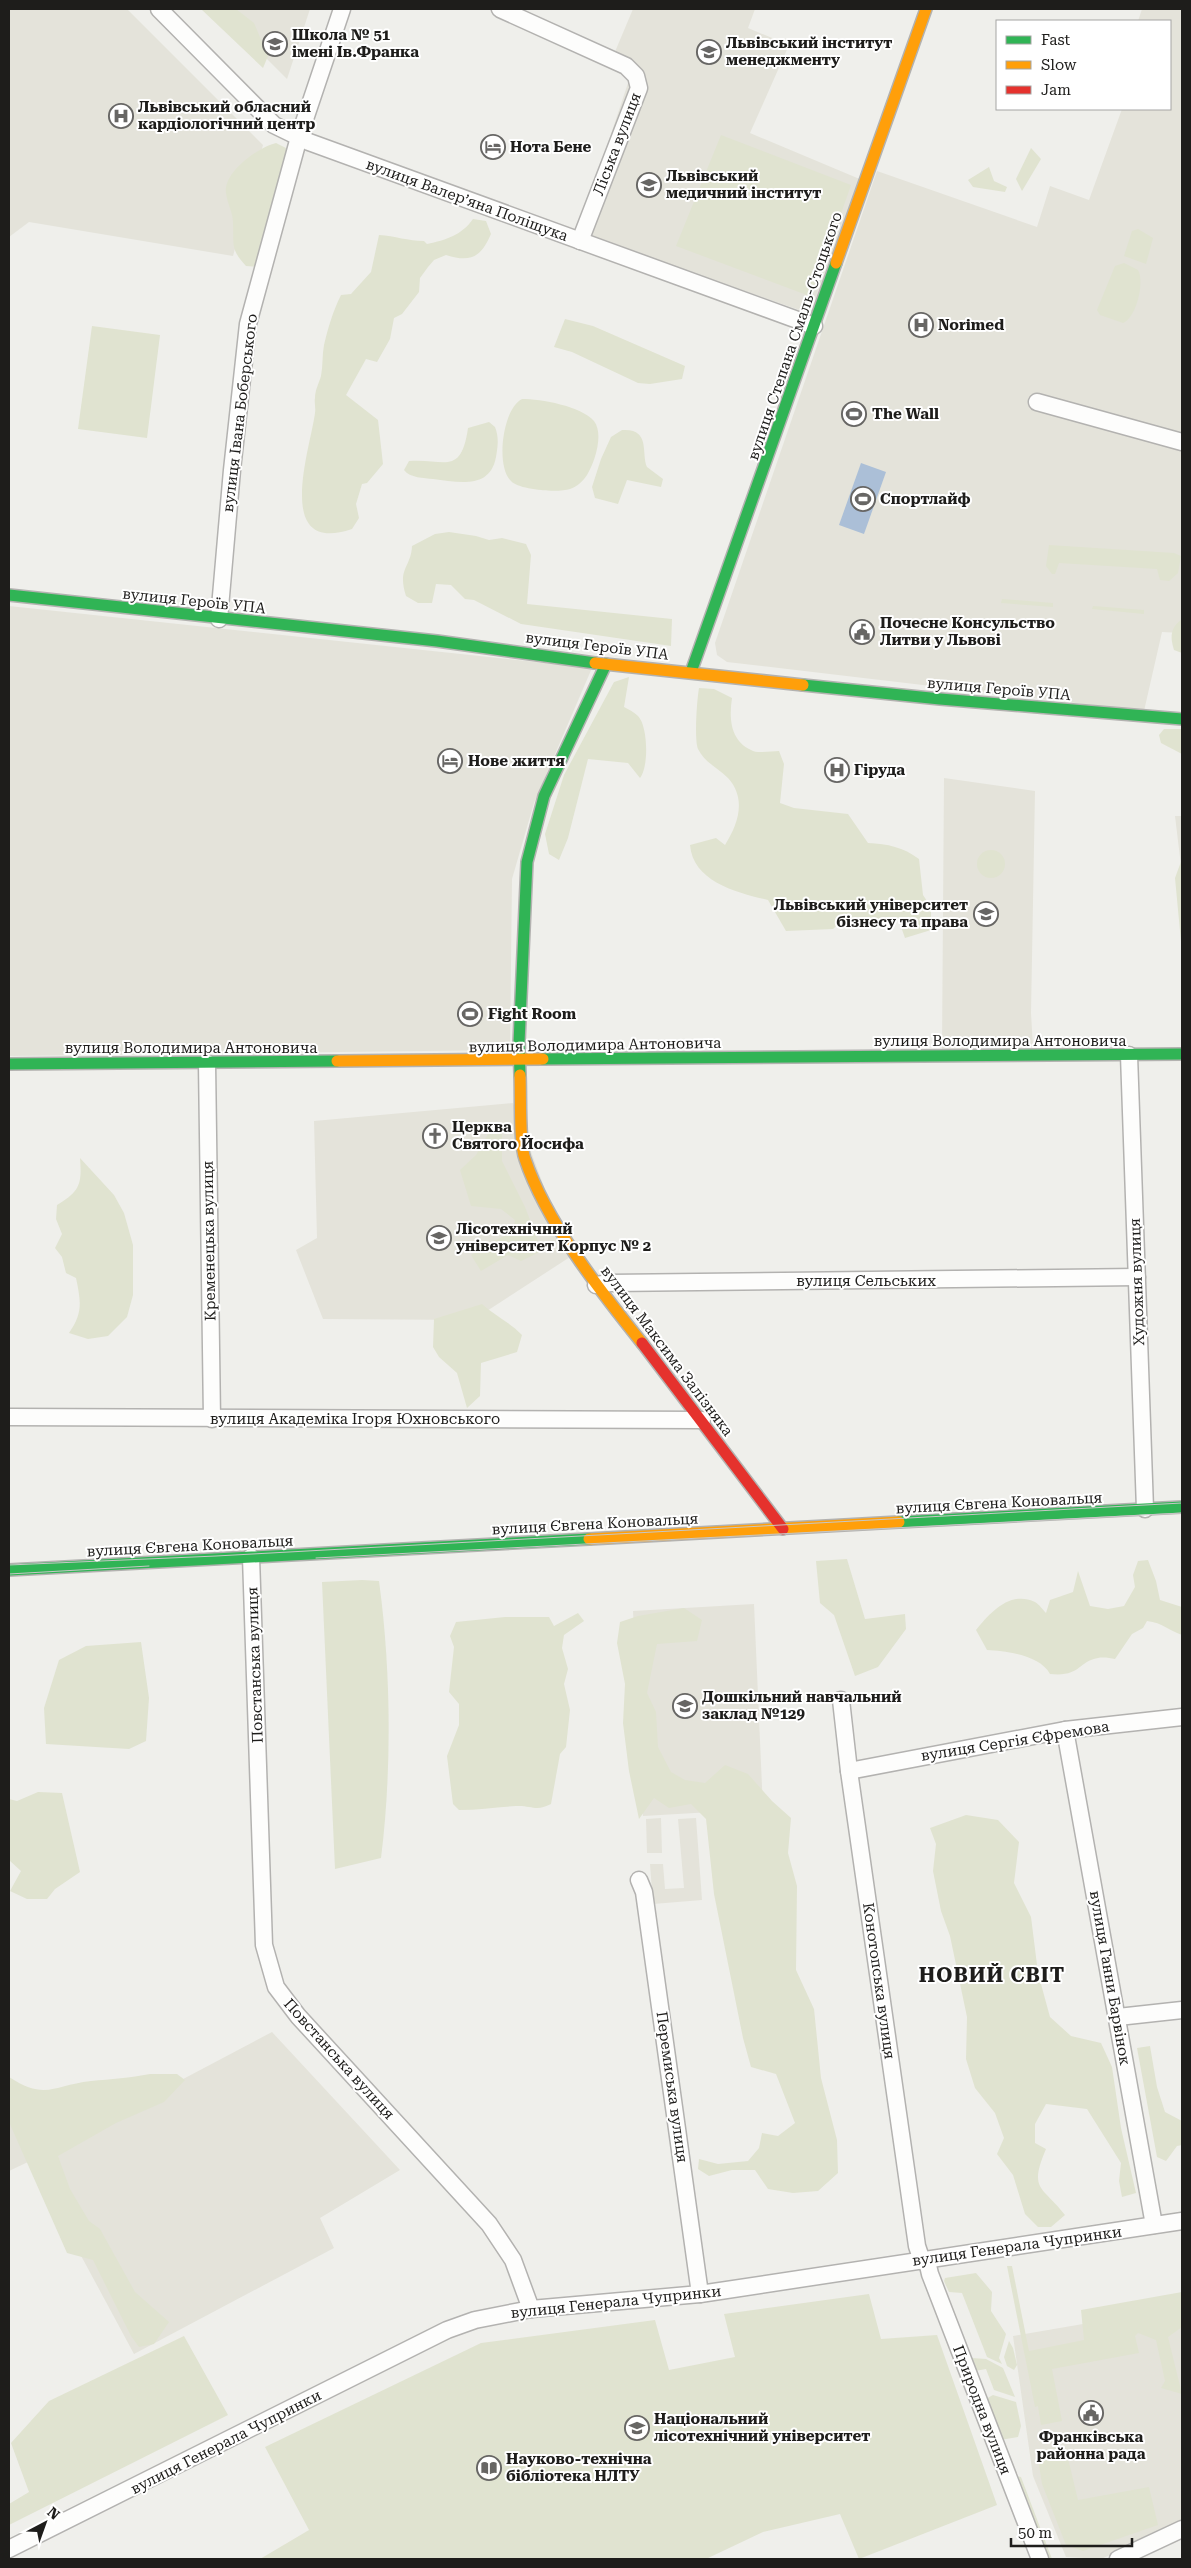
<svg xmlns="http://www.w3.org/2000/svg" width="1191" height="2568" font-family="'Roboto Serif',serif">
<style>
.built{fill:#e4e3da}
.green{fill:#e0e3d0}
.water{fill:#abbfd7}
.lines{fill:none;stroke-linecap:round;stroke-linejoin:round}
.street-casing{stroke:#b3b2b0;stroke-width:19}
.fast-casing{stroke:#b3b2b0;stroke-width:14}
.slow-casing{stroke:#b3b2b0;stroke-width:14}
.jam-casing{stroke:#b3b2b0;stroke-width:14}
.street{stroke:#fdfdfc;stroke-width:16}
.fast{stroke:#30b455;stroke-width:11}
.slow{stroke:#ff9f0a;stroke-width:11}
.jam{stroke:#e5322d;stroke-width:11}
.tram{stroke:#c7c7c6;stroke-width:1}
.labels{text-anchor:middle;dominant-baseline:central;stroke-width:4;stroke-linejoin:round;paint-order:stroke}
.poi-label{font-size:15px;font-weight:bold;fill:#1e1d1b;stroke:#fff;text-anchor:start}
.street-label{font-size:15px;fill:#1e1d1b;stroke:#fff}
.district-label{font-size:20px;font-weight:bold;letter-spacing:1px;fill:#1e1d1b;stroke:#fff}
</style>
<rect width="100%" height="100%" fill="#efefeb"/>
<g class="built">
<path d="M9,9H127L263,145L233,256L29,222L9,237Z"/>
<path d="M217,9H310L287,79Z"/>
<path d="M633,9H755L748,28L789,45L750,133L862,180L811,314L578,233L629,80L609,66Z"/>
<path d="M1142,9H1182V633L1162,632L1144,711L727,662L717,655L715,643L877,171L1037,227L1050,186L1089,200L1122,109H1170V21H1138Z"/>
<path d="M9,606L592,668L534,803L512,879L510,1050L9,1056Z"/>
<path d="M944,778L1035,791L1031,1013L1033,1047L942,1049Z"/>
<path d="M1175,816H1182V874Z"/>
<path d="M513,1103L570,1257L473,1320L323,1319L296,1250L317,1238L314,1121Z"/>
<path d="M754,1604L763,1809L643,1816L633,1611Z"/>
<path d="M661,1818L662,1853H647L646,1819Z"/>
<path d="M696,1818L702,1900L653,1904L650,1864H663L665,1889L684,1888L678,1819Z"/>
<path d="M272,2032L400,2170L320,2218L334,2248L134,2354L30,2161L9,2171V2094L30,2160Z"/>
<path d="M1182,2307V2524L1101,2559L1066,2557L1033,2476L1013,2336Z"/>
</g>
<g class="green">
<path d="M201,9H236L254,23L268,56L263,68Z"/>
<path d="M721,135L851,185L812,297L676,246Z"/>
<path d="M276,143L288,149L259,267L246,266C230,249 234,244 233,223C233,212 227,203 226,193C223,172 259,147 276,143Z"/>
<path d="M1031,148L1041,159L1022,191L1016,179Z"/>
<path d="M989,167L994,181L1007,187L1005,192L973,187L968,180Z"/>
<path d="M473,219L486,221L491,234C481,257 471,263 446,255L434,260L428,267L420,278L419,292L402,314L394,318L390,339L377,362L366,359L346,395L378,420L383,464L367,483L362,484L356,504L359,518L352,529C273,556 310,450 315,413C316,408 314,403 315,398C315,390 319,383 321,376C323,366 322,355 324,345C328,328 333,311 341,295L351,294L371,272L379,235C395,236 408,241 424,241L427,244C446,240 462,235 473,219Z"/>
<path d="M1138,229L1153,238L1146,264L1124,256L1132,231Z"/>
<path d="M1124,263L1138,270C1145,282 1136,318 1123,323L1100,315L1097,310L1115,266Z"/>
<path d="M565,319L593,326L685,366L682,379L650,384L638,383L572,352L554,347Z"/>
<path d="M92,326L160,335L147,438L78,429Z"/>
<path d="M522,399C541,399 581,406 594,421C604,434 595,462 587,475C583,481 577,487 570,489C558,493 519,490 511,481C495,466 503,408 522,399Z"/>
<path d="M489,422L495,427C499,437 498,446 496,457C490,490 458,482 433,479C424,478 410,478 404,470L409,461C444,458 461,477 468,428Z"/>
<path d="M622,430C651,428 641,453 647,467L663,479L661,487L627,480L618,504L595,498L592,487L601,459L611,437Z"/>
<path d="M449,532L476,536L489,540L502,538L526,544L531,555L527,604L672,619L671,646L521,624L474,600L465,599L451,585L436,584L432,603H418L406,596C397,568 411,568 412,546L435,534Z"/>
<path d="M1049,545L1174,553L1181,556L1178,573L1169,581L1160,580L1157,569L1059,563L1055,574H1052L1046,566Z"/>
<path d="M1002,599L1053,603V607L1001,603Z"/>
<path d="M1093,606L1144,610V614L1092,609Z"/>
<path d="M1182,619V653L1174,650C1170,637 1170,628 1182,619Z"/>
<path d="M629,677L624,707C628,709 634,712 638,716C648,726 649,767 640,778L628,763L588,759L568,838L559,860L549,854L545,834L564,775L614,682Z"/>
<path d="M699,688L714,689L732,698C729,718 730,740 751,750C757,754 771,751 779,751L784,764L780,803L794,808L848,814L868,843C888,844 903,847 919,859L923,895L931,907V930L905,938L899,921L864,925L847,916L833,929L786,931L768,900C738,893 693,882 690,845L716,838L725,845C738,824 747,799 728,778C717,767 705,763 698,749C694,739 697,699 699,688Z"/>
<path d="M1164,729H1182V754L1161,743L1159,735Z"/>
<circle cx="991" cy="864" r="14"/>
<path d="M1182,859V952L1175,878Z"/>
<path d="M502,1130V1161L525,1207L542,1251L521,1261L508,1255L481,1271L471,1255L489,1243L513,1232L515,1220L501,1209L471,1206L460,1170L476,1155L488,1134Z"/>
<path d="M80,1158L114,1195L124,1213L133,1245V1295L127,1317L108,1336L88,1339L69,1333C83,1313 81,1302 76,1278L66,1273L62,1257L55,1248L62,1234L56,1219L57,1205C80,1191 82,1184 80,1158Z"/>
<path d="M482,1304C495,1316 511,1323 522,1335L517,1352L481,1363L480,1396L467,1408L457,1373L439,1357L433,1347L434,1319Z"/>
<path d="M847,1559L865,1619L905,1614L906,1629L878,1667L855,1676L834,1615L820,1603L816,1561Z"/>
<path d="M1148,1560L1156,1581L1160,1600L1182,1607V1635C1168,1630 1163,1623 1147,1621L1143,1628L1132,1634L1115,1659C1110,1658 1103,1657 1098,1658C1077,1662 1081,1677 1050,1674C1040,1655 1006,1651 987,1650L976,1630C990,1613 1010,1590 1035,1602C1039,1604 1043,1610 1046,1613L1050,1600L1073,1592L1078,1571L1090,1606L1108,1609L1124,1606L1135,1587L1133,1575L1138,1561Z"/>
<path d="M362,1580L379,1581C391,1669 392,1771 381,1858L335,1869L322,1582Z"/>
<path d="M684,1608L702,1620L697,1641L657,1644L647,1693L656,1712L658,1747L671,1772L685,1780L705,1783L725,1765L748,1774L772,1801L791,1818L788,1853L797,1886L796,1970L814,2009L821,2078L837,2140L838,2173L818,2191L793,2193L768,2189L755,2170H732L709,2176L698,2169L699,2159L718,2164L748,2161L759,2148L762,2133L778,2136L795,2123L776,2074L751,2067L743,2038L714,1894L706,1819L691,1804L669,1808L654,1798L639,1819L629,1771L623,1723L625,1684L617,1643L620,1622L638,1616Z"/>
<path d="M578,1613L584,1621L564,1635L562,1648L568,1669L564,1684L570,1710L566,1747L560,1754L551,1804C536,1812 531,1805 516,1806C497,1807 479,1810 459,1810L453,1804L447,1756L459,1725V1704L449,1692L454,1647L450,1636L456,1622L505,1617H549L554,1626Z"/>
<path d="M141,1642L149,1698L146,1741L129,1749L46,1744L44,1708L59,1660L86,1646Z"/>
<path d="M38,1792L62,1793L80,1872L55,1889L47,1899H27L10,1891L21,1871L9,1860V1799L17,1801Z"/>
<path d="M966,1815L998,1820L1019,1842L1014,1883L1031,1917L1038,1973L1050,2017L1071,2036L1101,2043L1112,2067L1121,2128L1136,2193L1122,2197L1119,2181L1121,2163L1087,2109L1046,2104L1035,2124V2143L1046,2149C1028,2191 1043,2186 1065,2215L1051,2227H1038L1025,2214L1013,2175L997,2154L1004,2138L995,2113L975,2088L966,2059L967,2017L950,1936L941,1911L933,1871L936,1844L930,1828Z"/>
<path d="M1150,2046L1157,2087L1165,2112L1182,2121V2145L1177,2146L1166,2161L1157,2157L1137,2048Z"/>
<path d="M150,2074H177L185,2080L164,2102L116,2123L58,2156L70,2189L89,2221L100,2229L135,2292L169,2322L154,2344L139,2347L131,2336L93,2260L67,2253L9,2122V2077C46,2101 54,2085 91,2081C111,2079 130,2078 150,2074Z"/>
<path d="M1007,2266H1012L1029,2351L1084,2340L1081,2310L1182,2292V2327L1168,2337L1182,2394L1161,2388L1165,2381L1156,2340L1138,2333L1135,2336L1139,2353L1052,2369L1062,2421L1041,2425L1038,2406L1035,2407Z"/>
<path d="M976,2273L992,2292L991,2311L1006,2334L999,2358L1002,2364L987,2357L962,2293L949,2292L944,2281L945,2278Z"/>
<path d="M869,2294L881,2339L937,2335L997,2505L859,2559L840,2514L763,2532L706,2559H260L309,2530L265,2447L481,2343L655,2320L669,2370L735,2357L724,2314Z"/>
<path d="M184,2336L228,2415L9,2525V2504L29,2492L11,2443L49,2401Z"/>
<path d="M1009,2341L1013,2348L1017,2365L1014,2370L1007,2366L1004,2357Z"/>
<path d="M972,2358L986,2359L1003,2368L1015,2397L994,2390L986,2369L975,2371L969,2359Z"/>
<path d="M993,2395L1016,2402L1021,2426L1018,2437L1000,2440L984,2400Z"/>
<path d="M1065,2446L1078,2500L1149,2487L1158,2525L1083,2551L1066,2545L1042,2484L1037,2452Z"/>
<path d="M1016,2476L1021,2477L1052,2559H1044Z"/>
</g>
<path class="water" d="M861,463L886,472L864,534L839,525Z"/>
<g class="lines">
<defs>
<g id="street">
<path d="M159,9L274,125L309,142L814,326"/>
<path d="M500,9L626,66L636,76L639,88L580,241"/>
<path d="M1037,402L1182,442"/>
<path d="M219,619L232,470L248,324L299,137L342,9"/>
<path d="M1129,1055L1145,1509"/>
<path d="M207,1063L212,1419"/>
<path d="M596,1285L610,1283L1137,1277"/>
<path d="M9,1417L702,1420"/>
<path d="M251,1557L264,1945L276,1987L298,2016L489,2224L513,2260L531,2309"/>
<path d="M841,1700L849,1771L917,2246L922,2261"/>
<path d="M1065,1730L1154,2225"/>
<path d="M849,1771L1065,1730L1182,1717"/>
<path d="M639,1880L644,1892L700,2294"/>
<path d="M1118,2017L1182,2010"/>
<path d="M927,2261L930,2274L1040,2559"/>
<path d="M9,2549L447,2330L475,2320L531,2309L700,2294L1182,2221"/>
<path d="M1118,2559L1182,2529"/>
</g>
<g id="fast">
<path d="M9,595L437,641L595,663"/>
<path d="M691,672L836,263"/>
<path d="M803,685L940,699L1182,719"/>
<path d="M543,1059L1182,1054"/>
<path d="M9,1064L337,1061"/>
<path d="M520,1075L519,1043L527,862L544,796L606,664"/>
<path d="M899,1522L1182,1507"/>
<path d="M9,1570L589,1539"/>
</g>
<g id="slow">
<path d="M836,263L926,9"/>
<path d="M595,663L803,685"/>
<path d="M337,1061L543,1059"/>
<path d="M520,1075C521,1094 519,1144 525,1159C546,1222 601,1292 642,1343"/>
<path d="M589,1539L899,1522"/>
</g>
<path id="jam" d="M642,1343L783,1529"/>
</defs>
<use href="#street" class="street-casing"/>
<use href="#fast" class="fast-casing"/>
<use href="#slow" class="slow-casing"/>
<use href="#jam" class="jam-casing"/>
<use href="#street" class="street"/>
<use href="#fast" class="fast"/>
<use href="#slow" class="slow"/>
<use href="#jam" class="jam"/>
<g class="tram">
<path d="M316,1558L1182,1513"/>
<path d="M9,1565L216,1556L1182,1503"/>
<path d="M9,1574L149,1566"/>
</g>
</g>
<defs>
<symbol id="school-ring" viewBox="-11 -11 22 22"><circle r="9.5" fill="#fff" stroke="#676664" stroke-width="1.5"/><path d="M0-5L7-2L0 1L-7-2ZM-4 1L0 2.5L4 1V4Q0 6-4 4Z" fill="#676664"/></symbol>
<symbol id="university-ring" viewBox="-11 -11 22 22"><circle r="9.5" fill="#fff" stroke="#676664" stroke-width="1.5"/><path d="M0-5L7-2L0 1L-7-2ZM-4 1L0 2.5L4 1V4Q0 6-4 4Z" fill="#676664"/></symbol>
<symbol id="hospital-ring" viewBox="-11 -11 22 22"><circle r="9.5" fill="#fff" stroke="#676664" stroke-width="1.5"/><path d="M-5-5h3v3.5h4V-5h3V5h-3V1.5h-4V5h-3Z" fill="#676664"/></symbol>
<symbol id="hotel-ring" viewBox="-11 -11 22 22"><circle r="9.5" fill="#fff" stroke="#676664" stroke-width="1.5"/><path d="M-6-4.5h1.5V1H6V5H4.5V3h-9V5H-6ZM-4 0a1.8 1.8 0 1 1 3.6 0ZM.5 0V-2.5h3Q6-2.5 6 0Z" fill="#676664"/></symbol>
<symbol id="stadium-ring" viewBox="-11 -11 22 22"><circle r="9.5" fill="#fff" stroke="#676664" stroke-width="1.5"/><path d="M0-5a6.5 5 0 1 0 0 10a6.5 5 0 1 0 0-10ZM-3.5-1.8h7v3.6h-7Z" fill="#676664"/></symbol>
<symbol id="civic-ring" viewBox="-11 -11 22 22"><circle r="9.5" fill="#fff" stroke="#676664" stroke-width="1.5"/><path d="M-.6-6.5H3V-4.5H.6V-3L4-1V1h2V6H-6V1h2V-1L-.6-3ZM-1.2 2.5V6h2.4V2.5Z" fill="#676664"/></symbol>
<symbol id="church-ring" viewBox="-11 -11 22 22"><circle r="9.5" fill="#fff" stroke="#676664" stroke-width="1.5"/><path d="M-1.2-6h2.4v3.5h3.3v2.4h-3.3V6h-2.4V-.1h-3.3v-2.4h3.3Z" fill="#676664"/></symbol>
<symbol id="library-ring" viewBox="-11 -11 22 22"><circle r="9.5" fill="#fff" stroke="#676664" stroke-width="1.5"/><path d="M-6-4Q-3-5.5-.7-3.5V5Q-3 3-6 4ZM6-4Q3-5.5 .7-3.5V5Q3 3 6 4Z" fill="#676664"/></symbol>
</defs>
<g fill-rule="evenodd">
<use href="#school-ring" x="261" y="30" width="28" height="28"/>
<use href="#university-ring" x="695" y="38" width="28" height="28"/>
<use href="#hospital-ring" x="107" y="102" width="28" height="28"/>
<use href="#hotel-ring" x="479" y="133" width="28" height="28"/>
<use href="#university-ring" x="635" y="171" width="28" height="28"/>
<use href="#hospital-ring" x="907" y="311" width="28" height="28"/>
<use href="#stadium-ring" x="840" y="400" width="28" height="28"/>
<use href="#stadium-ring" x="849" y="485" width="28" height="28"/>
<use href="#civic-ring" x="848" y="618" width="28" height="28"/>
<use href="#hotel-ring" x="436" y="747" width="28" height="28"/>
<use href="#hospital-ring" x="823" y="756" width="28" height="28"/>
<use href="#university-ring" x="972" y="900" width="28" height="28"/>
<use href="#stadium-ring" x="456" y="1000" width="28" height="28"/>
<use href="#church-ring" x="421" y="1122" width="28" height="28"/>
<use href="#university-ring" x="425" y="1224" width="28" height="28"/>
<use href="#school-ring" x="671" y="1692" width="28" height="28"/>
<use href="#civic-ring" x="1077" y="2399" width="28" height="28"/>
<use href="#university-ring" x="623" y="2414" width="28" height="28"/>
<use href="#library-ring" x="475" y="2454" width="28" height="28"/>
</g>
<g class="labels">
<g class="poi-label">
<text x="292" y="35">Школа № 51<tspan x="292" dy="17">імені Ів.Франка</tspan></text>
<text x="726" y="43">Львівський інститут<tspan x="726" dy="17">менеджменту</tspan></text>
<text x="138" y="107">Львівський обласний<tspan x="138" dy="17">кардіологічний центр</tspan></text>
<text x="510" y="147">Нота Бене</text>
<text x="666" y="176">Львівський<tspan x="666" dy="17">медичний інститут</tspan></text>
<text x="938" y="325">Norimed</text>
<text x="872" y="414">The Wall</text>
<text x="880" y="499">Спортлайф</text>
<text x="880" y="623">Почесне Консульство<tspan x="880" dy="17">Литви у Львові</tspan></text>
<text x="468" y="761">Нове життя</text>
<text x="854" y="770">Гіруда</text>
<text x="968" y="905" text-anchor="end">Львівський університет<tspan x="968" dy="17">бізнесу та права</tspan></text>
<text x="488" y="1014">Fight Room</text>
<text x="452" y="1127">Церква<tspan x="452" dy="17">Святого Йосифа</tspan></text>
<text x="456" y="1229">Лісотехнічний<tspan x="456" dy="17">університет Корпус № 2</tspan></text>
<text x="702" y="1697">Дошкільний навчальний<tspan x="702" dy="17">заклад №129</tspan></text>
<text x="654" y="2419">Національний<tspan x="654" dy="17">лісотехнічний університет</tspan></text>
<text x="1091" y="2437" text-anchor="middle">Франківська<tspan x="1091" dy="17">районна рада</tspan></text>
<text x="506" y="2459">Науково-технічна<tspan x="506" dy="17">бібліотека НЛТУ</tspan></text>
</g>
<g class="street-label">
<text transform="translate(617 144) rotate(-69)">Ліська вулиця</text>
<text transform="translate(467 200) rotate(20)">вулиця Валерʼяна Поліщука</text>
<text transform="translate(795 336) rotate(-71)">вулиця Степана Смаль-Стоцького</text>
<text transform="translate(240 413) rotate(-83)">вулиця Івана Боберського</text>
<text transform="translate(194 601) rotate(6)">вулиця Героїв УПА</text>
<text transform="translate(597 646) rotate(7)">вулиця Героїв УПА</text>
<text transform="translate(999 689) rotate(5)">вулиця Героїв УПА</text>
<text x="1000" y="1041">вулиця Володимира Антоновича</text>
<text transform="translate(595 1045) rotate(-1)">вулиця Володимира Антоновича</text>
<text x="191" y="1048">вулиця Володимира Антоновича</text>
<text transform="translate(209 1241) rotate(-91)">Кременецька вулиця</text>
<text x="866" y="1281">вулиця Сельських</text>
<text transform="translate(1137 1282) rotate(-92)">Художня вулиця</text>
<text transform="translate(667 1351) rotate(53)">вулиця Максима Залізняка</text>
<text x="355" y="1419">вулиця Академіка Ігоря Юхновського</text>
<text transform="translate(999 1503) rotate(-3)">вулиця Євгена Коновальця</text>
<text transform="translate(595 1524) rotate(-3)">вулиця Євгена Коновальця</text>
<text transform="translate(190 1546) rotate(-3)">вулиця Євгена Коновальця</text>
<text transform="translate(255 1665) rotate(-92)">Повстанська вулиця</text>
<text transform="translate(1015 1741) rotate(-9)">вулиця Сергія Єфремова</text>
<text transform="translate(1110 1978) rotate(80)">вулиця Ганни Барвінок</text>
<text transform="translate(879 1981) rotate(82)">Конотопська вулиця</text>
<text transform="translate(339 2059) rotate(48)">Повстанська вулиця</text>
<text transform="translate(672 2087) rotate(82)">Перемиська вулиця</text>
<text transform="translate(1017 2246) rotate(-8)">вулиця Генерала Чупринки</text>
<text transform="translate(616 2302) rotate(-6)">вулиця Генерала Чупринки</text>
<text transform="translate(982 2410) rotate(69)">Природна вулиця</text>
<text transform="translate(226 2442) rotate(-27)">вулиця Генерала Чупринки</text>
</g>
<g class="district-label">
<text x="992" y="1975">НОВИЙ СВІТ</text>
</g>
</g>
<rect width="1191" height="2568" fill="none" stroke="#1e1d1b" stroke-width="20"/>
<rect x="996" y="20" width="175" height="90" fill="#ffffff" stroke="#a5a5a4"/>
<rect x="1006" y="36" width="25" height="8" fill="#30b455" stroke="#a5a5a4"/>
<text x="1041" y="45" font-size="15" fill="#1e1d1b">Fast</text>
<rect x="1006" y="61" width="25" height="8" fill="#ff9f0a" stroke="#a5a5a4"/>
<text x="1041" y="70" font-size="15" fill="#1e1d1b">Slow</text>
<rect x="1006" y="86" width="25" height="8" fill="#e5322d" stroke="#a5a5a4"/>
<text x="1041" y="95" font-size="15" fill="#1e1d1b">Jam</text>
<g transform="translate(45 2523) rotate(41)" stroke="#ffffff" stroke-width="4" paint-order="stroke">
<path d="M0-4L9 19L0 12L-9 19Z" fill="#1e1d1b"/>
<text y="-8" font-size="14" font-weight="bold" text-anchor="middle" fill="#1e1d1b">N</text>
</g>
<path d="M1011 2538v8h121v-8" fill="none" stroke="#1e1d1b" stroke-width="2.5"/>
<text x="1018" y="2538" font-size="15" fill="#1e1d1b" stroke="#ffffff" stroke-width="4" paint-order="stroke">50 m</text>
</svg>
